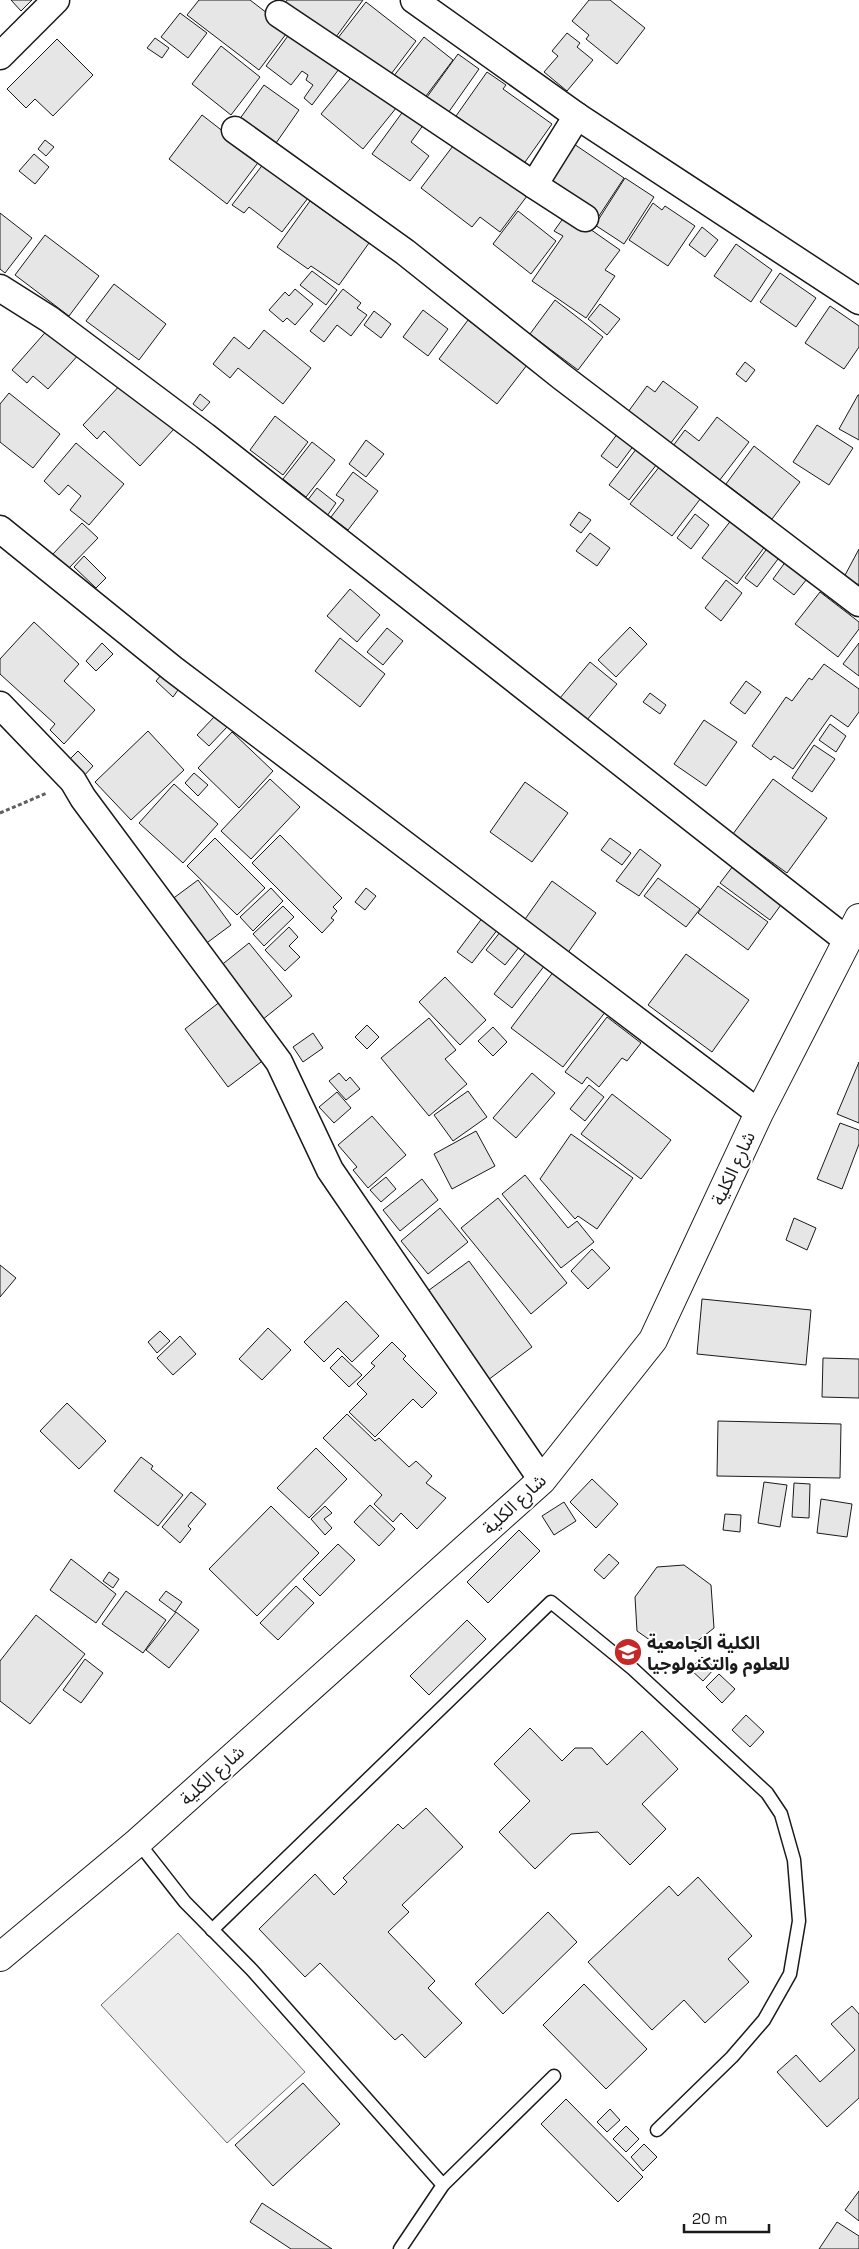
<svg xmlns="http://www.w3.org/2000/svg" width="859" height="2249" font-family="'Space Grotesk','Noto Sans Arabic',sans-serif">
<style>
.built{fill:#ededed;stroke:#6a6a6a}
.building{fill:#e6e6e6;stroke:#1a1a1a}
.lines{fill:none;stroke-linecap:round;stroke-linejoin:round}
.service-casing{stroke:#1a1a1a;stroke-width:15}
.minor-casing{stroke:#1a1a1a;stroke-width:29}
.tertiary-casing{stroke:#1a1a1a;stroke-width:30}
.path{stroke:#5f5f5f;stroke-width:3;stroke-dasharray:4 2.5;stroke-linecap:butt}
.service{stroke:#fff;stroke-width:12}
.minor{stroke:#fff;stroke-width:26}
.tertiary{stroke:#fff;stroke-width:28}
.labels{text-anchor:middle;dominant-baseline:central;stroke-width:4;stroke-linejoin:round;paint-order:stroke}
.street-label{font-size:18px;fill:#1a1a1a;stroke:#fff}
.poi-label{font-size:18px;font-weight:bold;fill:#1a1a1a;stroke:#fff;text-anchor:start}
</style>
<rect width="100%" height="100%" fill="#fff"/>
<path class="built" d="M178,1933L305,2072L227,2143L101,2005Z"/>
<g class="building">
<path d="M11,0H32L21,11Z"/>
<path d="M199,0H250L289,30L259,70L187,15Z"/>
<path d="M287,0H363L333,41L284,5Z"/>
<path d="M589,0H610L645,28L617,64L586,39L589,35L572,21Z"/>
<path d="M366,2L416,41L385,82L334,43Z"/>
<path d="M180,13L207,33L188,58L161,37Z"/>
<path d="M293,29L342,65L312,105L304,98L313,85L306,80L308,75L302,71L291,85L266,66Z"/>
<path d="M567,33L580,43L577,47L593,60L567,91L544,72L558,56L552,51Z"/>
<path d="M424,37L453,60L423,100L393,77Z"/>
<path d="M155,38L169,48L162,58L147,48Z"/>
<path d="M57,39L93,75L53,116L35,99L26,108L7,89Z"/>
<path d="M221,46L260,77L231,115L192,84Z"/>
<path d="M458,54L479,69L448,113L427,97Z"/>
<path d="M359,68L401,102L363,149L321,114Z"/>
<path d="M487,72L506,85L503,89L552,124L518,172L459,131L465,122L456,116Z"/>
<path d="M264,85L299,110L274,146L239,120Z"/>
<path d="M404,110L424,124L411,142L429,156L410,181L372,154Z"/>
<path d="M202,115L260,160L227,204L169,159Z"/>
<path d="M45,140L54,147L46,156L38,149Z"/>
<path d="M456,142L527,196L500,232L480,217L472,227L421,188Z"/>
<path d="M571,142L624,178L595,222L541,186Z"/>
<path d="M34,154L49,167L35,184L19,171Z"/>
<path d="M264,163L308,198L282,232L249,207L244,213L232,205Z"/>
<path d="M625,178L654,197L624,244L595,225Z"/>
<path d="M310,201L369,243L339,285L311,266L308,269L277,247Z"/>
<path d="M653,203L662,210L665,206L695,226L668,266L629,240Z"/>
<path d="M518,211L556,241L531,274L493,244Z"/>
<path d="M0,213L32,238L5,273L0,269Z"/>
<path d="M567,213L620,250L605,270L615,276L586,318L532,281L563,236L554,231Z"/>
<path d="M702,227L718,240L705,257L689,245Z"/>
<path d="M45,235L99,276L69,316L15,275Z"/>
<path d="M736,244L772,270L751,302L714,276Z"/>
<path d="M312,271L337,290L326,305L300,285Z"/>
<path d="M780,273L816,298L796,327L760,302Z"/>
<path d="M114,284L166,324L139,360L86,321Z"/>
<path d="M295,289L313,304L295,325L287,318L283,322L269,310L285,292L289,296Z"/>
<path d="M343,289L361,303L357,308L367,315L351,336L337,325L324,342L310,331Z"/>
<path d="M555,300L603,337L578,370L530,334Z"/>
<path d="M600,304L620,319L607,335L588,319Z"/>
<path d="M830,306L859,326V347L844,369L805,343Z"/>
<path d="M423,310L448,329L428,356L403,337Z"/>
<path d="M374,311L391,324L381,338L364,325Z"/>
<path d="M468,320L527,365L497,404L439,359Z"/>
<path d="M50,327L80,353L48,389L33,376L27,383L12,370Z"/>
<path d="M264,330L311,368L283,404L238,368L230,378L213,364L234,337L249,349Z"/>
<path d="M745,362L755,370L746,382L736,374Z"/>
<path d="M663,381L698,407L670,444L628,412L647,386L655,392Z"/>
<path d="M123,382L174,429L140,466L104,431L97,439L83,425Z"/>
<path d="M9,393L60,434L33,468L0,442V404Z"/>
<path d="M200,394L210,402L202,411L193,404Z"/>
<path d="M858,395H859V440L839,429Z"/>
<path d="M275,416L308,442L283,475L250,450Z"/>
<path d="M717,417L749,442L719,481L673,446L685,430L699,441Z"/>
<path d="M817,425L853,448L829,485L793,462Z"/>
<path d="M618,433L634,445L617,468L601,456Z"/>
<path d="M366,440L384,454L366,477L349,464Z"/>
<path d="M312,442L335,460L306,497L283,479Z"/>
<path d="M76,443L124,484L89,525L70,510L81,496L68,485L59,495L44,481Z"/>
<path d="M754,446L800,482L772,519L726,484Z"/>
<path d="M637,448L657,464L629,500L609,485Z"/>
<path d="M660,466L701,498L672,536L630,504Z"/>
<path d="M353,472L378,491L348,530L331,517L344,500L336,495Z"/>
<path d="M317,488L336,503L327,516L307,501Z"/>
<path d="M579,512L591,520L581,533L570,525Z"/>
<path d="M695,514L709,525L691,549L677,538Z"/>
<path d="M732,519L766,545L737,584L702,558Z"/>
<path d="M82,523L98,538L68,569L53,554Z"/>
<path d="M590,533L610,548L597,566L576,551Z"/>
<path d="M769,546L781,555L757,587L745,578Z"/>
<path d="M859,549V585L844,577Z"/>
<path d="M84,556L106,578L96,588L74,567Z"/>
<path d="M789,557L811,574L794,595L773,579Z"/>
<path d="M726,580L742,593L721,621L705,608Z"/>
<path d="M350,589L380,615L357,642L327,616Z"/>
<path d="M820,592L859,622V629L838,657L795,624Z"/>
<path d="M34,622L79,664L64,681L95,710L64,744L50,730L55,724L0,674V659Z"/>
<path d="M630,627L647,644L616,677L598,660Z"/>
<path d="M387,628L403,641L383,665L367,652Z"/>
<path d="M340,638L385,674L360,707L315,671Z"/>
<path d="M102,643L113,654L96,671L86,661Z"/>
<path d="M859,643V676L843,664Z"/>
<path d="M590,662L617,684L581,727L555,704Z"/>
<path d="M824,664L859,689V712L848,727L831,715L793,769L774,756L771,760L752,746L786,697L792,701L809,678L812,680Z"/>
<path d="M161,675L178,690L173,697L156,681Z"/>
<path d="M746,681L761,692L745,714L730,703Z"/>
<path d="M650,693L666,705L660,714L643,702Z"/>
<path d="M215,716L227,727L209,746L197,735Z"/>
<path d="M704,720L737,742L706,786L674,764Z"/>
<path d="M830,724L846,736L836,752L819,740Z"/>
<path d="M148,731L184,770L131,820L95,782Z"/>
<path d="M232,732L273,771L239,808L198,768Z"/>
<path d="M814,745L835,759L812,792L792,778Z"/>
<path d="M78,751L93,766L82,778L67,762Z"/>
<path d="M194,773L208,785L198,796L185,783Z"/>
<path d="M270,779L300,807L251,859L221,831Z"/>
<path d="M773,779L827,818L787,873L733,834Z"/>
<path d="M525,782L568,813L532,862L490,832Z"/>
<path d="M174,784L218,824L183,863L139,823Z"/>
<path d="M280,835L342,898L333,907L337,911L331,918L334,920L322,933L252,863Z"/>
<path d="M215,838L265,888L237,915L187,866Z"/>
<path d="M610,838L631,853L622,865L601,850Z"/>
<path d="M640,849L661,865L639,896L616,881Z"/>
<path d="M733,866L783,902L770,920L720,883Z"/>
<path d="M658,878L700,909L686,927L644,896Z"/>
<path d="M198,880L231,925L204,945L171,900Z"/>
<path d="M552,881L596,913L567,954L523,922Z"/>
<path d="M718,886L768,922L748,950L698,913Z"/>
<path d="M271,888L283,901L253,931L240,917Z"/>
<path d="M366,888L376,896L365,910L355,902Z"/>
<path d="M283,906L294,917L264,946L253,934Z"/>
<path d="M483,917L498,929L472,963L457,952Z"/>
<path d="M289,927L298,937L289,946L300,957L285,971L265,950Z"/>
<path d="M501,931L520,946L505,965L486,950Z"/>
<path d="M249,943L292,996L262,1020L219,967Z"/>
<path d="M527,951L545,965L512,1008L494,994Z"/>
<path d="M686,954L749,1000L712,1052L648,1005Z"/>
<path d="M554,971L606,1011L563,1067L511,1028Z"/>
<path d="M445,977L486,1020L460,1045L419,1002Z"/>
<path d="M221,1001L265,1059L228,1087L185,1029Z"/>
<path d="M607,1017L641,1043L627,1061L622,1058L599,1087L587,1077L582,1084L565,1072Z"/>
<path d="M429,1018L456,1050L445,1059L467,1084L429,1116L381,1058Z"/>
<path d="M367,1025L379,1037L367,1049L355,1037Z"/>
<path d="M493,1027L507,1042L493,1056L478,1041Z"/>
<path d="M313,1033L323,1048L303,1062L293,1047Z"/>
<path d="M859,1062V1123L837,1114Z"/>
<path d="M339,1073L346,1081L350,1077L360,1089L346,1100L329,1081Z"/>
<path d="M532,1073L555,1093L516,1138L493,1118Z"/>
<path d="M589,1085L604,1097L585,1121L570,1109Z"/>
<path d="M468,1091L487,1117L453,1141L434,1115Z"/>
<path d="M337,1092L351,1108L334,1123L319,1107Z"/>
<path d="M612,1094L671,1140L641,1179L581,1134Z"/>
<path d="M372,1116L406,1155L368,1188L353,1170L357,1167L338,1145Z"/>
<path d="M840,1123L859,1130V1144L842,1189L817,1179Z"/>
<path d="M476,1131L495,1166L452,1189L434,1154Z"/>
<path d="M571,1134L633,1178L597,1229L578,1216L575,1219L540,1179Z"/>
<path d="M525,1175L568,1228L577,1221L594,1242L561,1268L502,1194Z"/>
<path d="M386,1177L396,1189L381,1202L370,1190Z"/>
<path d="M422,1179L438,1200L400,1231L383,1210Z"/>
<path d="M498,1198L567,1283L531,1314L461,1228Z"/>
<path d="M440,1208L468,1242L428,1274L401,1241Z"/>
<path d="M794,1218L816,1228L807,1250L786,1240Z"/>
<path d="M592,1249L610,1268L588,1289L571,1271Z"/>
<path d="M469,1261L532,1347L488,1380L425,1293Z"/>
<path d="M0,1265L16,1278L0,1297Z"/>
<path d="M702,1299L811,1310L806,1365L697,1354Z"/>
<path d="M346,1301L379,1336L352,1362L338,1348L324,1362L304,1342Z"/>
<path d="M268,1328L291,1350L262,1380L239,1359Z"/>
<path d="M160,1331L170,1341L157,1353L148,1342Z"/>
<path d="M180,1336L196,1354L173,1375L157,1358Z"/>
<path d="M392,1342L406,1356L403,1359L437,1393L422,1408L413,1399L375,1437L349,1412L367,1394L357,1384L375,1366L371,1363Z"/>
<path d="M342,1356L362,1375L349,1387L330,1368Z"/>
<path d="M823,1358L859,1359V1398L822,1397Z"/>
<path d="M67,1403L106,1441L79,1469L40,1431Z"/>
<path d="M347,1414L375,1441L379,1438L409,1467L416,1461L432,1476L426,1483L446,1498L417,1529L401,1513L393,1522L374,1504L382,1495L323,1438Z"/>
<path d="M718,1421L841,1424L840,1478L717,1476Z"/>
<path d="M316,1448L347,1479L309,1518L277,1488Z"/>
<path d="M141,1457L153,1466L151,1469L183,1495L158,1526L114,1491Z"/>
<path d="M592,1479L618,1504L596,1528L570,1502Z"/>
<path d="M764,1482L787,1485L780,1527L758,1523Z"/>
<path d="M794,1483L810,1484L809,1518L792,1517Z"/>
<path d="M191,1492L206,1504L188,1526L191,1529L180,1543L162,1527Z"/>
<path d="M821,1499L852,1504L847,1537L817,1533Z"/>
<path d="M564,1502L576,1521L554,1535L542,1516Z"/>
<path d="M370,1505L395,1529L379,1546L354,1522Z"/>
<path d="M271,1506L319,1553L257,1616L209,1569Z"/>
<path d="M325,1506L332,1513L324,1519L332,1528L325,1535L311,1519Z"/>
<path d="M725,1514L741,1515L740,1532L723,1530Z"/>
<path d="M519,1530L540,1551L488,1603L467,1582Z"/>
<path d="M338,1544L355,1560L320,1596L303,1579Z"/>
<path d="M609,1554L619,1563L604,1579L594,1570Z"/>
<path d="M71,1559L116,1594L96,1623L50,1590Z"/>
<path d="M684,1565L711,1585L714,1628L695,1643L664,1650L637,1631L635,1597L657,1567Z"/>
<path d="M109,1572L119,1579L113,1588L103,1581Z"/>
<path d="M296,1586L314,1603L278,1640L260,1623Z"/>
<path d="M126,1591L166,1620L143,1653L102,1624Z"/>
<path d="M166,1591L182,1602L175,1612L159,1600Z"/>
<path d="M176,1612L199,1630L169,1668L146,1650Z"/>
<path d="M36,1615L85,1654L30,1724L0,1701V1661Z"/>
<path d="M467,1620L486,1639L429,1695L410,1676Z"/>
<path d="M702,1657L715,1668L703,1681L690,1669Z"/>
<path d="M85,1659L103,1673L81,1703L63,1690Z"/>
<path d="M719,1674L735,1689L722,1703L706,1687Z"/>
<path d="M746,1715L764,1732L750,1747L732,1730Z"/>
<path d="M530,1728L562,1761L575,1748H592L607,1765L642,1731L678,1769L642,1804L666,1829L630,1865L598,1832L571,1834L535,1869L499,1832L530,1801L494,1764Z"/>
<path d="M426,1808L463,1847L402,1905L409,1912L388,1932L435,1981L428,1988L462,2023L425,2058L402,2034L395,2040L320,1963L305,1977L259,1929L315,1874L334,1895L347,1882L343,1878L398,1824L403,1829Z"/>
<path d="M698,1877L752,1936L728,1959L749,1982L705,2023L684,2000L652,2030L588,1962L669,1886L678,1896Z"/>
<path d="M548,1912L577,1942L503,2014L475,1984Z"/>
<path d="M584,1984L647,2049L606,2089L543,2025Z"/>
<path d="M852,2006L859,2014V2098L827,2127L777,2072L796,2055L820,2082L855,2050L831,2024Z"/>
<path d="M303,2083L340,2124L273,2186L235,2145Z"/>
<path d="M566,2099L643,2177L618,2202L541,2124Z"/>
<path d="M610,2109L620,2120L607,2132L597,2122Z"/>
<path d="M626,2126L639,2139L626,2152L613,2139Z"/>
<path d="M644,2144L657,2157L643,2171L631,2157Z"/>
<path d="M859,2191V2221L845,2210Z"/>
<path d="M262,2203L332,2249H291L250,2222Z"/>
<path d="M837,2222L859,2236V2249H819Z"/>
</g>
<g class="lines">
<defs>
<g id="service">
<path d="M138,1842L185,1902L252,1970L443,2185"/>
<path d="M212,1930L551,1602L633,1669L767,1793L781,1814L794,1860L799,1921L790,1974L764,2020L732,2057L657,2130"/>
<path d="M400,2249L443,2185L554,2076"/>
</g>
<g id="minor">
<path d="M414,0L577,116L859,301"/>
<path d="M279,14L534,185"/>
<path d="M0,56L56,0"/>
<path d="M577,116L534,185L585,218"/>
<path d="M235,130L405,252L562,377L859,603"/>
<path d="M0,288L49,319L205,436L848,941"/>
<path d="M0,529L173,669L759,1113"/>
<path d="M0,705L73,781L83,798L279,1062L330,1170L542,1480"/>
</g>
<path id="tertiary" d="M0,1957L138,1842L542,1480L653,1340L759,1113L859,918"/>
</defs>
<use href="#service" class="service-casing"/>
<use href="#minor" class="minor-casing"/>
<use href="#tertiary" class="tertiary-casing"/>
<path class="path" d="M0,813L47,793"/>
<use href="#service" class="service"/>
<use href="#minor" class="minor"/>
<use href="#tertiary" class="tertiary"/>
</g>
<defs>
<symbol id="university-disc" viewBox="-11 -11 22 22"><circle r="9.5" fill="#c62828" stroke="#fff"/><path d="M0-5L7-2L0 1L-7-2ZM-4 1L0 2.5L4 1V4Q0 6-4 4Z" fill="#fff"/></symbol>
</defs>
<g fill-rule="evenodd">
<use href="#university-disc" x="612" y="1636" width="32" height="32"/>
</g>
<g class="labels">
<g class="street-label">
<text transform="translate(733 1168) rotate(-65)">شارع الكلية</text>
<text transform="translate(514 1504) rotate(-43)">شارع الكلية</text>
<text transform="translate(212 1775) rotate(-42)">شارع الكلية</text>
</g>
<g class="poi-label">
<text x="647" y="1642">الكلية الجامعية<tspan x="647" dy="21">للعلوم والتكنولوجيا</tspan></text>
</g>
</g>
<path d="M684 2224v8h85v-8" fill="none" stroke="#1a1a1a" stroke-width="2.5"/>
<text x="692" y="2224" font-size="15" fill="#1a1a1a" stroke="#ffffff" stroke-width="4" paint-order="stroke">20 m</text>
</svg>
